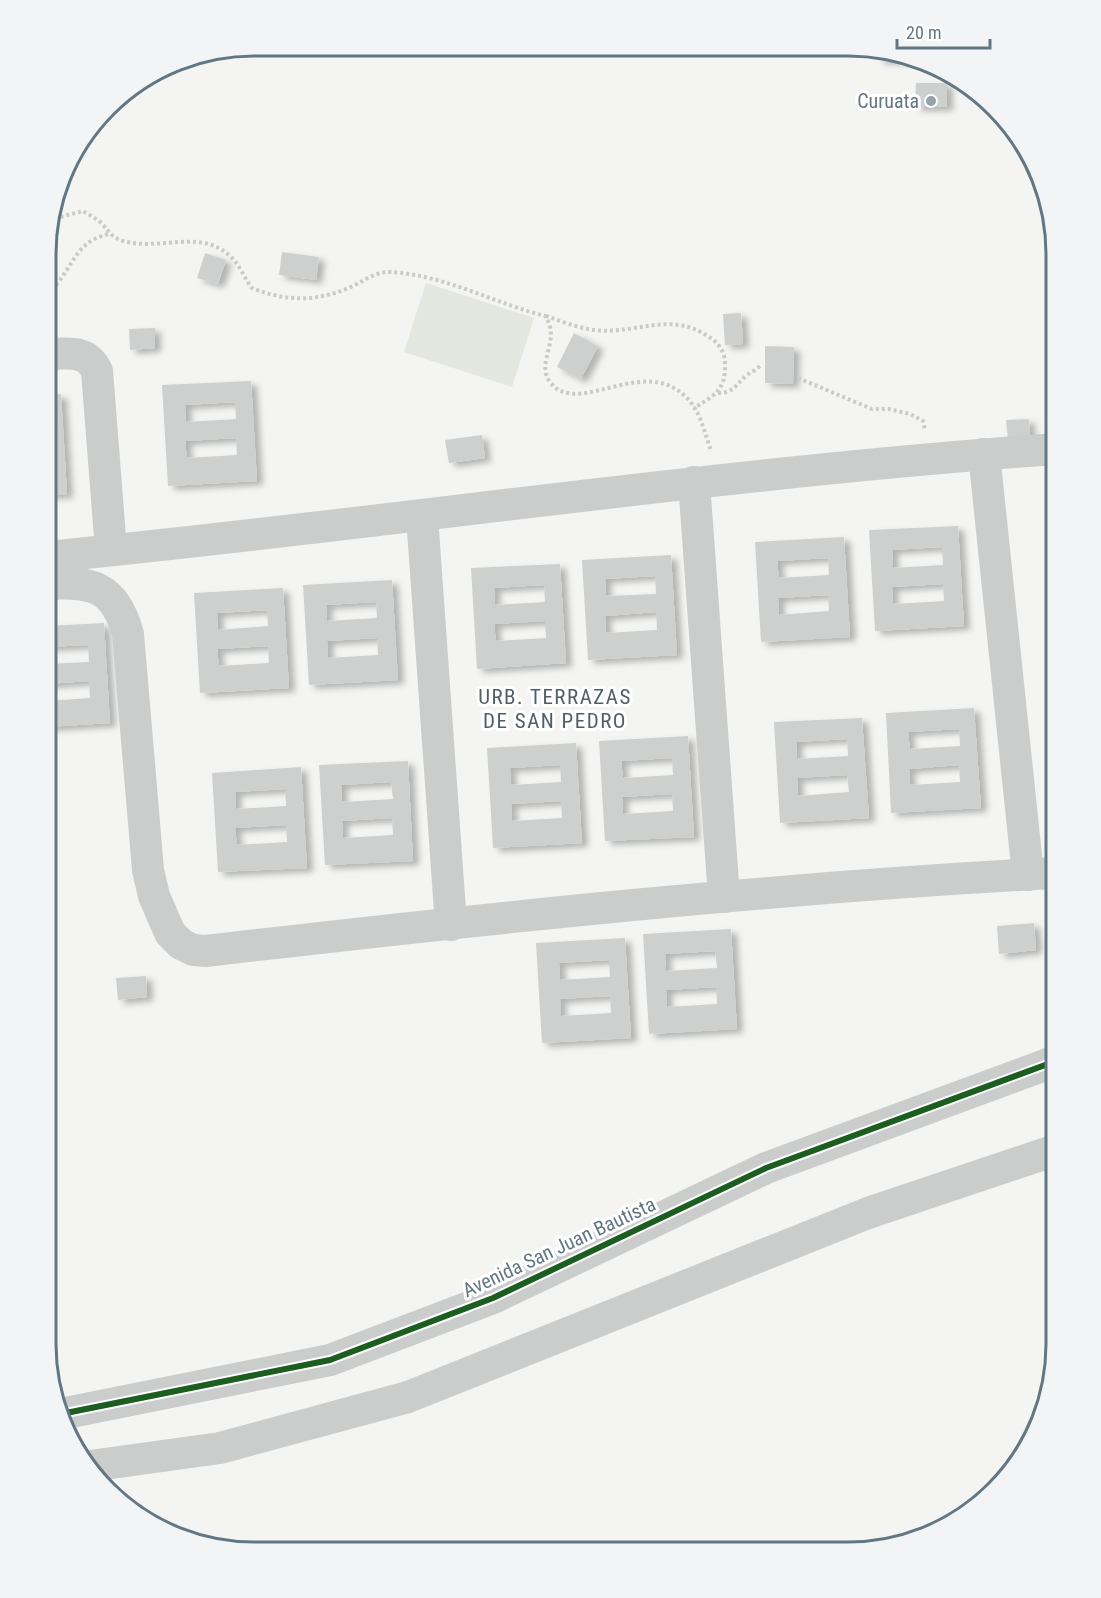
<svg xmlns="http://www.w3.org/2000/svg" width="1101" height="1598" font-family="'Roboto Condensed',sans-serif">
<style>
.grass{fill:#e4e7e0}
.building{fill:#ced0d0;fill-rule:evenodd;filter:url(#shadow)}
.lines{fill:none;stroke-linecap:round;stroke-linejoin:round}
.path{stroke:#c9caca;stroke-width:4;stroke-dasharray:3 3;stroke-linecap:butt}
.minor{stroke:#cbcdcd;stroke-width:32}
.cycleway-casing{stroke:#fff;stroke-width:10}
.cycleway{stroke:#1b5e20;stroke-width:6}
.poi-dot{fill:#95a2aa;stroke:#fff;stroke-width:2}
.labels{text-anchor:middle;dominant-baseline:central;stroke-width:6;stroke-linejoin:round;paint-order:stroke}
.poi-label{font-size:20px;fill:#627683;stroke:#fff;text-anchor:end}
.street-label{font-size:20px;fill:#627683;stroke:#fff}
.neighbourhood-label{font-size:21px;letter-spacing:1.5px;fill:#515e68;stroke:#fff}
.rim{fill:none;stroke:#627683;stroke-width:3}
</style>
<defs>
<filter id="shadow"><feDropShadow dx="6" dy="4" stdDeviation="3" flood-color="#0004"/></filter>
</defs>
<rect width="100%" height="100%" fill="#f4f4f2"/>
<path class="grass" d="M426,283L534,318L512,387L404,352Z"/>
<g class="building">
<path d="M879,48L906,60H878Z"/>
<path d="M916,83H947V107H915Z"/>
<path d="M282,252L319,257L316,280L279,275Z"/>
<path d="M205,253L226,260L218,284L197,278Z"/>
<path d="M741,313L743,344L725,345L723,314Z"/>
<path d="M155,328V348L130,350L129,329Z"/>
<path d="M574,333L598,346L581,379L557,367Z"/>
<path d="M765,346L794,347L793,384L765,383Z"/>
<path d="M251,381L257,481L168,486L162,385ZM235,402L236,419L186,422L185,405ZM236,438L237,455L187,458L185,441Z"/>
<path d="M61,394L67,494L46,495L47,395Z"/>
<path d="M1029,419L1030,438L1008,440L1006,420Z"/>
<path d="M482,435L485,458L449,463L445,440Z"/>
<path d="M958,526L964,626L875,631L869,530ZM942,547L943,565L893,568L892,550ZM943,584L944,601L893,604L892,587Z"/>
<path d="M844,537L850,637L761,642L755,542ZM828,558L829,575L779,578L777,561ZM828,595L829,611L779,615L778,598Z"/>
<path d="M671,555L677,655L588,660L582,560ZM655,576L656,594L606,596L605,579ZM656,612L657,630L606,633L605,616Z"/>
<path d="M560,564L566,663L477,669L471,568ZM544,585L545,602L495,605L494,588ZM545,621L546,638L496,641L494,624Z"/>
<path d="M392,580L398,680L309,685L303,585ZM376,602L377,618L327,621L326,605ZM377,638L378,655L328,658L327,641Z"/>
<path d="M283,588L289,688L200,693L194,593ZM267,610L268,626L218,630L217,613ZM268,646L269,663L219,666L217,649Z"/>
<path d="M104,623L110,723L46,727V701L90,698L89,681L46,684V664L89,662L88,645L46,647V626Z"/>
<path d="M974,708L981,808L891,813L886,713ZM959,729L960,746L910,749L908,732ZM959,765L960,782L910,785L909,769Z"/>
<path d="M862,718L869,818L780,823L774,722ZM847,739L848,756L797,759L796,742ZM847,775L849,792L798,796L797,778Z"/>
<path d="M688,736L694,837L605,841L599,741ZM672,758L673,775L623,778L621,761ZM672,794L673,811L623,814L622,797Z"/>
<path d="M576,743L582,843L493,848L487,748ZM560,765L561,782L511,785L510,768ZM561,801L562,818L512,821L511,804Z"/>
<path d="M408,761L413,861L325,865L319,765ZM391,782L393,799L342,802L341,785ZM392,818L393,835L343,838L342,821Z"/>
<path d="M301,767L307,868L218,872L212,773ZM285,789L286,806L236,809L235,792ZM286,825L287,842L237,845L235,828Z"/>
<path d="M1034,923L1036,950L999,954L997,926Z"/>
<path d="M731,929L737,1029L649,1034L643,934ZM715,951L717,968L666,971L665,954ZM716,987L717,1004L667,1007L666,990Z"/>
<path d="M625,938L631,1038L542,1043L536,943ZM609,960L610,977L560,980L559,963ZM610,996L611,1013L561,1016L560,999Z"/>
<path d="M146,976L147,997L118,1000L116,978Z"/>
</g>
<g class="lines">
<g class="path">
<path d="M49,220L83,211C89,215 98,219 102,224C110,232 111,237 123,241C161,252 203,226 234,260C241,268 245,279 252,288C287,302 318,302 353,286C365,280 377,271 391,272C444,275 494,303 545,316C562,340 535,362 550,382C579,421 652,345 694,407C702,419 706,437 711,450"/>
<path d="M47,293C73,274 71,242 109,234"/>
<path d="M546,316C561,321 578,328 594,330C637,335 670,310 709,337C718,342 725,352 725,363C726,390 715,395 694,408"/>
<path d="M798,378L872,409H889L910,414L923,421L925,430"/>
<path d="M718,393C734,393 736,384 747,375C751,372 756,370 760,366"/>
</g>
<g class="minor">
<path d="M47,354C68,354 87,349 97,371L111,550"/>
<path d="M984,454L1028,875"/>
<path d="M694,482L724,897"/>
<path d="M422,516L451,925"/>
<path d="M46,557C383,524 718,473 1056,449"/>
<path d="M46,584C92,581 115,586 128,634L148,870L154,896L170,933L181,944L193,950L206,951C489,918 772,888 1056,873"/>
<path d="M61,1414L330,1360L493,1298L766,1168L1056,1061"/>
<path d="M90,1466L220,1448L408,1397L868,1213L1056,1150"/>
</g>
<defs>
<path id="cycleway" d="M61,1414L330,1360L493,1298L766,1168L1056,1061"/>
</defs>
<use href="#cycleway" class="cycleway-casing"/>
<use href="#cycleway" class="cycleway"/>
</g>
<circle class="poi-dot" cx="931" cy="101" r="6"/>
<g class="labels">
<g class="poi-label">
<text x="919" y="101">Curuata</text>
</g>
<g class="street-label">
<text transform="translate(559 1247) rotate(-25)">Avenida San Juan Bautista</text>
</g>
<g class="neighbourhood-label">
<text x="555" y="697">URB. TERRAZAS<tspan x="555" dy="24">DE SAN PEDRO</tspan></text>
</g>
</g>
<path d="M0 0H1101V1598H0ZM254 56H848A198 198 0 0 1 1046 254V1344A198 198 0 0 1 848 1542H254A198 198 0 0 1 56 1344V254A198 198 0 0 1 254 56Z" fill="#f2f4f5" fill-rule="evenodd"/>
<path class="rim" d="M254 56H848A198 198 0 0 1 1046 254V1344A198 198 0 0 1 848 1542H254A198 198 0 0 1 56 1344V254A198 198 0 0 1 254 56Z"/>
<path d="M897 39v9h93v-9" fill="none" stroke="#627683" stroke-width="3"/>
<text x="906" y="39" font-size="18" fill="#627683" stroke="#ffffff" stroke-width="4.5" paint-order="stroke">20 m</text>
</svg>
